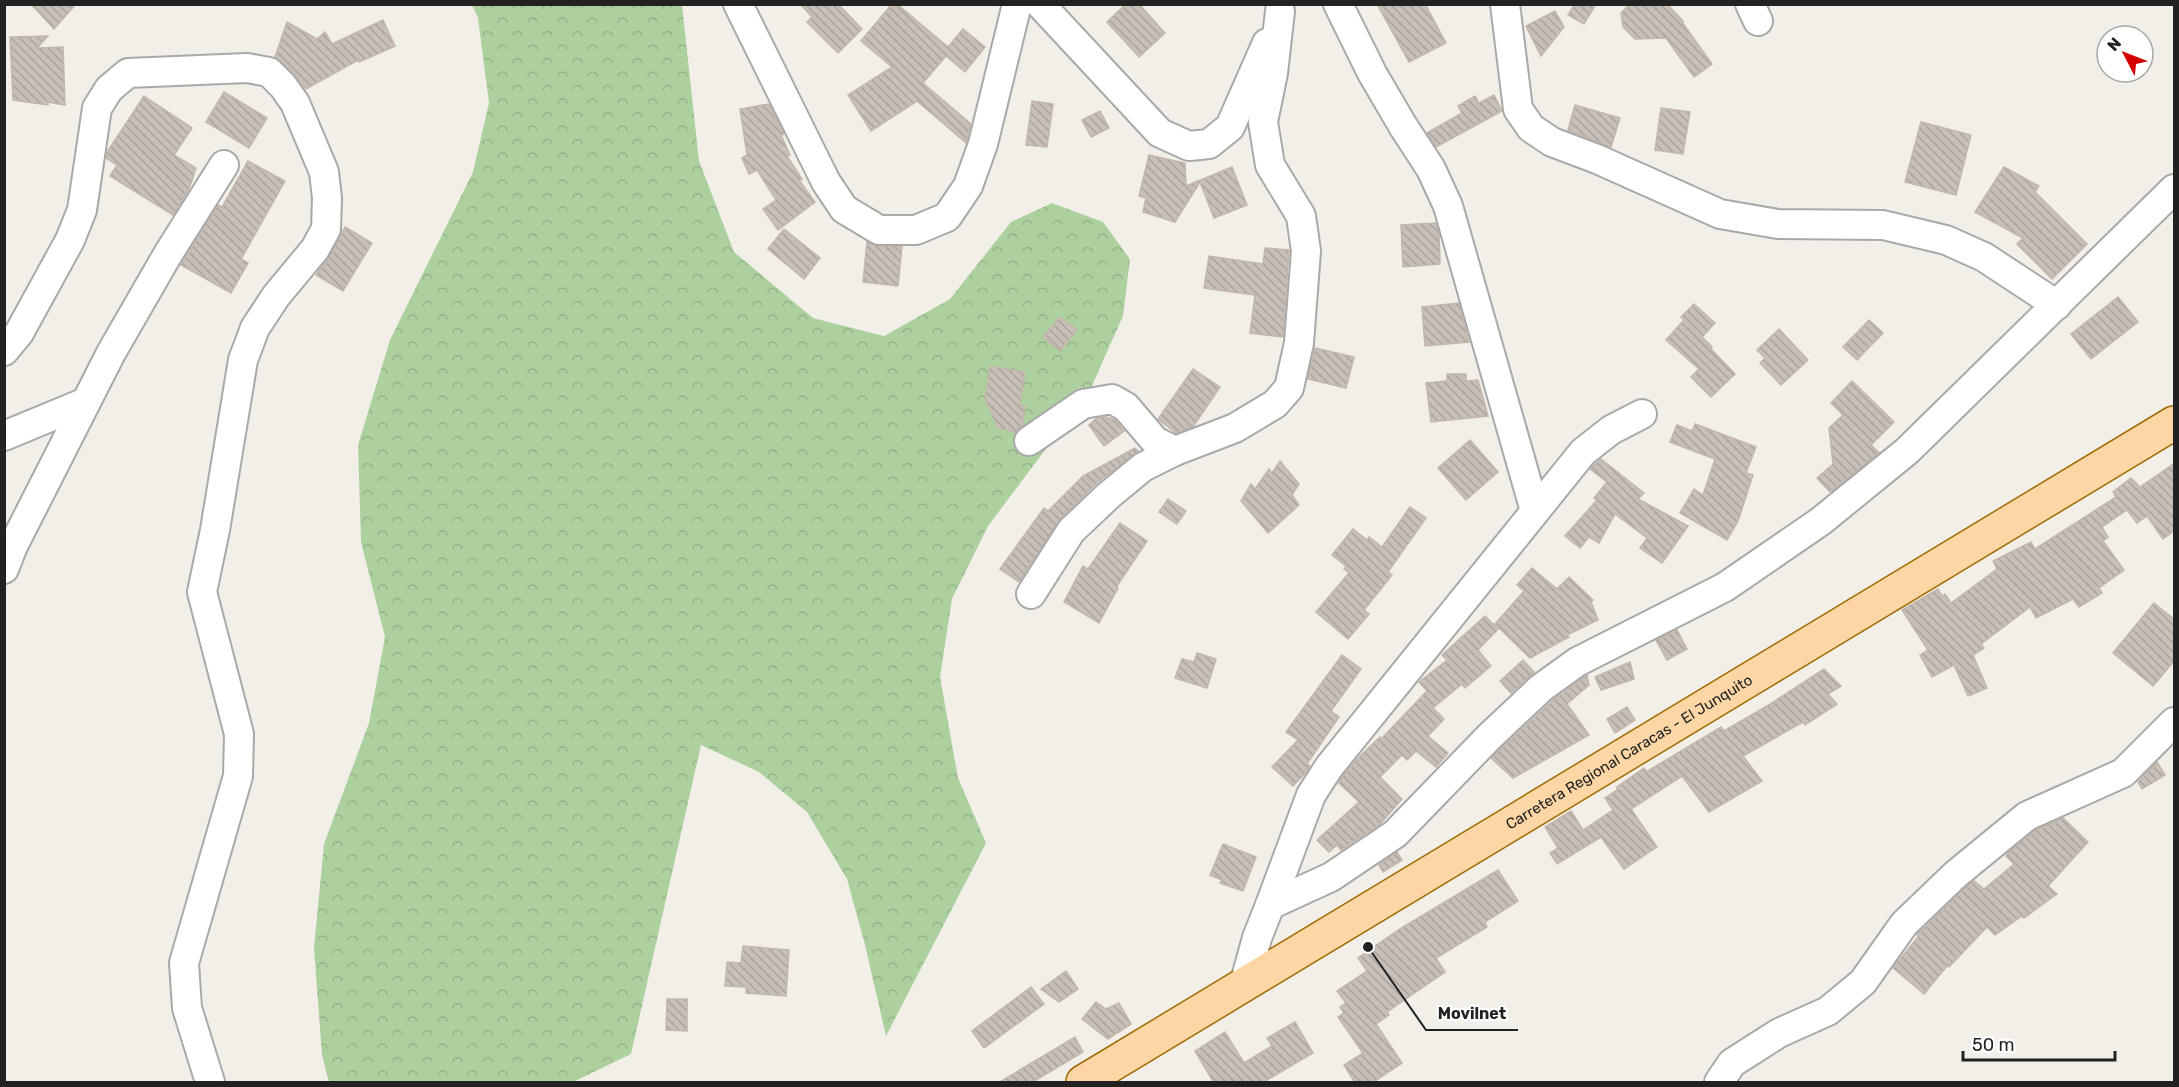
<svg xmlns="http://www.w3.org/2000/svg" width="2179" height="1087" font-family="Rubik,sans-serif">
<style>
.forest{fill:url(#forest-crowns)}
.building{fill:url(#building-back-hatch);stroke:#c4b6ab;stroke-width:1.5}
.lines{fill:none;stroke-linecap:round;stroke-linejoin:round}
.minor-casing{stroke:#a9a9a9;stroke-width:32}
.major-casing{stroke:#a06b00;stroke-width:36}
.minor{stroke:#fff;stroke-width:28}
.major{stroke:#fcd6a4;stroke-width:33}
.labels{text-anchor:middle;dominant-baseline:central;stroke-width:4.5;stroke-linejoin:round;paint-order:stroke}
.street-label{font-size:15px;fill:#222;stroke:#fff}
.leader{fill:none;stroke:#222;stroke-width:2}
.callout-dot{fill:#222;stroke:#fff;stroke-width:2}
.callout-label{font-size:16px;text-anchor:middle;font-weight:bold;fill:#222;stroke:#fff;stroke-width:4.5;stroke-linejoin:round;paint-order:stroke}
</style>
<defs>
<pattern id="forest-crowns" width="20" height="18" patternUnits="userSpaceOnUse" patternTransform="scale(1.5)"><rect width="20" height="18" fill="#add19e"/><path d="M2 6a3 3 0 1 1 6 0M12 15a3 3 0 1 1 6 0" fill="none" stroke="#95b388"/></pattern>
<pattern id="building-back-hatch" width="6" height="6" patternUnits="userSpaceOnUse" patternTransform="scale(1.5)"><rect width="6" height="6" fill="#c7bfb8"/><path d="M-1 5l2 2M0 0l6 6M5-1l2 2" fill="none" stroke="#aba49e"/></pattern>
</defs>
<rect width="100%" height="100%" fill="#f2efe9"/>
<path class="forest" d="M472,5H682L699,161L734,252L813,318L884,336L950,299L1011,222L1052,203L1103,222L1130,259L1123,316L1090,390L988,526L952,599L940,677L958,778L986,843L886,1036L865,945L847,879L807,812L759,772L701,745L631,1054L573,1082H329L322,1055L314,948L324,844L369,723L385,637L361,542L358,445L390,340L473,172L489,103L478,18Z"/>
<g class="building">
<path d="M31,4H76L54,29Z"/>
<path d="M800,4H838L862,29L838,53L807,22L812,17Z"/>
<path d="M892,4H897L948,47L963,29L985,47L965,72L946,56L923,83L971,124L966,143L917,101L871,131L848,95L892,67L861,41Z"/>
<path d="M1126,4H1139L1165,33L1139,57L1107,22Z"/>
<path d="M1377,4H1425L1446,43L1409,62Z"/>
<path d="M1575,4H1596L1584,24L1568,15Z"/>
<path d="M1630,4H1667L1683,21L1682,22L1712,64L1694,77L1666,38L1635,39L1623,27L1621,13Z"/>
<path d="M1555,11L1564,27L1541,56L1526,26Z"/>
<path d="M383,20L395,46L359,62L358,60L306,89L295,74L275,57L287,22L317,39L325,32L332,44Z"/>
<path d="M48,36L37,48L63,47L65,105L48,102V105L13,100L10,37Z"/>
<path d="M224,92L267,118L249,148L206,122Z"/>
<path d="M1494,95L1502,111L1436,147L1427,133L1462,113L1458,106L1475,96L1479,103Z"/>
<path d="M144,96L192,128L174,155L196,168L189,189L173,215L110,176L117,165L106,158L107,152Z"/>
<path d="M1032,101L1053,104L1047,147L1026,145Z"/>
<path d="M769,104L784,134L781,135L790,155L787,156L802,179L799,180L815,202L778,230L763,209L776,200L757,170L749,174L742,158L747,155L740,109Z"/>
<path d="M1575,105L1620,118L1611,147L1568,130Z"/>
<path d="M1661,108L1690,112L1683,154L1655,150Z"/>
<path d="M1100,111L1109,128L1091,137L1082,120Z"/>
<path d="M1921,122L1971,135L1956,195L1905,182Z"/>
<path d="M1149,155L1185,163L1186,186L1232,167L1247,205L1214,218L1200,182L1175,222L1143,212L1146,198L1139,196Z"/>
<path d="M248,161L285,181L241,259L248,263L231,293L181,265L218,205L222,207Z"/>
<path d="M2004,167L2039,186L2035,192L2087,244L2052,279L2017,244L2023,238L1975,212Z"/>
<path d="M1436,223L1439,234L1440,264L1403,267L1401,225Z"/>
<path d="M345,227L372,243L343,291L316,275L329,257Z"/>
<path d="M784,229L820,258L804,279L768,249Z"/>
<path d="M867,242L879,246H902L898,286L863,282Z"/>
<path d="M1265,248L1289,250L1283,337L1250,333L1255,295L1204,288L1209,256L1263,264Z"/>
<path d="M2118,297L2138,322L2091,359L2071,334Z"/>
<path d="M1459,303L1469,342L1425,346L1422,307Z"/>
<path d="M1694,304L1715,323L1702,337L1712,347L1711,349L1735,374L1711,397L1691,377L1699,369L1666,340L1684,320L1681,317Z"/>
<path d="M1060,317L1077,330L1060,351L1043,337Z"/>
<path d="M1869,320L1883,333L1857,360L1843,347Z"/>
<path d="M1779,329L1808,360L1781,385L1760,363L1765,358L1757,350Z"/>
<path d="M1315,348L1354,357L1346,388L1308,379Z"/>
<path d="M990,366L1025,372L1020,405L1025,406L1022,426L1016,432L998,428L985,399Z"/>
<path d="M1193,369L1220,387L1193,427L1176,433L1158,419Z"/>
<path d="M1447,374H1466V381L1478,380L1488,416L1431,422L1426,383L1447,381Z"/>
<path d="M1852,381L1894,422L1871,445L1879,453L1830,492L1817,478L1833,464L1829,428L1843,415L1831,403Z"/>
<path d="M1106,417L1115,420L1124,431L1104,446L1089,425L1097,418Z"/>
<path d="M1695,424L1756,447L1746,473L1753,475L1738,521L1727,540L1680,513L1694,489L1703,495L1715,459L1670,442L1677,425L1692,431Z"/>
<path d="M1470,440L1498,472L1466,500L1438,468Z"/>
<path d="M1135,448L1138,451L1098,482L1060,519L1019,582L1000,569L1044,508L1048,511L1083,476Z"/>
<path d="M1601,459L1644,493L1638,499L1688,526L1662,563L1640,548L1647,538L1615,514L1599,543L1589,537L1580,548L1565,536L1597,500L1594,498L1607,482L1590,469Z"/>
<path d="M1280,461L1299,484L1292,495L1299,505L1268,533L1241,501L1251,484L1255,489L1269,469L1272,473Z"/>
<path d="M2175,463V530L2163,539L2147,516L2137,523L2127,510L2102,527L2108,537L2103,541L2124,570L2099,588L2102,593L2079,607L2073,599L2036,618L2030,607L1981,644L1984,648L1973,655L1987,688L1968,696L1954,665L1932,677L1920,655L1928,650L1902,610L1938,589L1942,596L1945,594L1951,603L1997,569L1993,561L2031,542L2035,549L2116,497L2113,492L2131,478L2140,487Z"/>
<path d="M1168,499L1186,511L1177,524L1159,512Z"/>
<path d="M1410,507L1426,518L1388,572L1392,575L1364,610L1369,614L1348,639L1316,612L1349,573L1344,569L1346,566L1332,555L1353,529L1367,540L1369,537L1382,547Z"/>
<path d="M1120,523L1147,541L1117,586L1118,588L1099,623L1064,602L1083,566L1088,569Z"/>
<path d="M1532,568L1557,589L1569,577L1593,600L1591,602L1598,620L1567,635L1569,637L1530,658L1495,624L1524,591L1517,585Z"/>
<path d="M2154,603L2175,620V660L2153,686L2113,653Z"/>
<path d="M1485,616L1498,629L1478,650L1491,666L1465,688L1462,684L1433,708L1444,719L1428,736L1448,753L1436,767L1416,751L1407,760L1402,755L1380,777L1402,799L1380,824L1341,850L1337,845L1329,852L1317,840L1359,802L1339,783L1342,777L1359,757L1380,737L1381,739L1427,691L1419,682L1447,660L1442,655Z"/>
<path d="M1677,630L1687,649L1667,660L1656,640Z"/>
<path d="M1197,653L1216,659L1207,688L1175,678L1182,659L1194,662Z"/>
<path d="M1342,655L1361,669L1331,711L1339,717L1307,764L1310,766L1306,772L1293,786L1272,767L1298,740L1286,732Z"/>
<path d="M1523,660L1534,672L1511,693L1500,681Z"/>
<path d="M1630,662L1634,679L1601,690L1595,677Z"/>
<path d="M1824,669L1841,686L1828,694L1837,704L1805,725L1803,722L1743,756L1762,781L1709,812L1682,776L1631,809L1657,847L1624,869L1601,837L1557,864L1550,853L1558,848L1545,827L1571,811L1583,830L1613,810L1605,798L1617,790V787L1644,768L1646,772L1721,727L1724,731L1767,706Z"/>
<path d="M1587,675L1589,685L1567,704L1589,735L1513,778L1491,758L1552,701Z"/>
<path d="M1627,707L1635,720L1615,733L1607,719Z"/>
<path d="M2157,762L2165,775L2142,789L2138,782Z"/>
<path d="M2063,818L2088,842L2048,886L2057,894L2024,918L2022,916L1995,935L1987,927L1949,967L1948,965L1924,994L1893,968L1918,937L1917,935L1966,887L1974,881L1984,889L2014,864L2006,856L2009,852L2036,830Z"/>
<path d="M1223,844L1256,857L1243,891L1220,883L1222,880L1210,875Z"/>
<path d="M1397,852L1402,860L1383,872L1379,865Z"/>
<path d="M1498,870L1518,901L1485,922L1487,927L1436,958L1445,972L1387,1012L1389,1015L1376,1024L1402,1063L1372,1083H1355L1344,1065L1363,1053L1338,1017L1344,1013L1340,1007L1346,1003L1337,991L1367,971L1358,958L1400,929Z"/>
<path d="M743,946L789,950L786,996L746,993V987L725,986L727,962L741,963Z"/>
<path d="M1066,971L1078,989L1059,1002L1041,989Z"/>
<path d="M1031,987L1044,1004L984,1048L972,1031Z"/>
<path d="M667,999H687V1031L666,1030Z"/>
<path d="M1096,1002L1106,1009L1119,1003L1131,1024L1108,1039L1082,1019Z"/>
<path d="M1295,1022L1313,1053L1262,1083H1214L1195,1051L1225,1032L1244,1063L1272,1046L1267,1038Z"/>
<path d="M1075,1037L1083,1052L1031,1083H998Z"/>
</g>
<g class="lines">
<defs>
<g id="minor">
<path d="M738,4L826,182L844,209L879,230H916L947,217L968,186L983,144L1017,4"/>
<path d="M1040,4L1160,133L1189,146L1209,144L1230,127L1267,43"/>
<path d="M1338,4L1372,73L1403,126L1431,169L1448,206L1535,511"/>
<path d="M1505,4L1518,109L1531,128L1552,142L1597,159L1720,214L1778,224L1883,225L1946,240L1984,257L2057,305"/>
<path d="M1750,4L1758,21"/>
<path d="M4,351L19,333L70,240L82,210L97,108L109,89L128,73L247,68L269,72L283,86L295,103L324,172L327,198L326,229L315,249L276,296L255,328L243,360L215,530L202,592L239,734L238,776L184,963L187,1008L210,1082"/>
<path d="M4,436L86,402"/>
<path d="M1029,441L1083,404L1112,399L1126,407L1155,441L1175,451"/>
<path d="M4,569L13,546L111,353L168,254L224,165"/>
<path d="M1031,594L1071,531L1109,495L1143,467L1175,451L1235,428L1275,404L1289,388L1299,343L1306,251L1301,216L1270,165L1263,122L1273,73L1280,11"/>
<path d="M1270,905L1311,795L1329,767L1583,452L1611,430L1642,414"/>
<path d="M1244,985L1257,938L1270,905L1331,877L1395,834L1489,737L1541,688L1577,662L1725,587L1821,521L1907,451L2174,189"/>
<path d="M1719,1082L1732,1063L1779,1033L1828,1011L1863,982L1904,924L1955,875L2027,816L2123,773L2174,722"/>
</g>
<g id="major">
<path id="s1" d="M1083,1082L2174,423"/>
</g>
</defs>
<use href="#minor" class="minor-casing"/>
<use href="#major" class="major-casing"/>
<use href="#minor" class="minor"/>
<use href="#major" class="major"/>
</g>
<g class="labels">
<g class="street-label">
<text stroke="none"><textPath href="#s1" startOffset="638">Carretera Regional Caracas - El Junquito</textPath></text>
</g>
</g>
<path class="leader" d="M1368 947L1426 1030H1518"/>
<circle class="callout-dot" cx="1368" cy="947" r="6"/>
<g class="callout-label">
<text x="1472" y="1019">Movilnet</text>
</g>
<rect width="2179" height="1087" fill="none" stroke="#222222" stroke-width="12"/>
<g transform="translate(2125 54) rotate(312)"><circle r="28" fill="#ffffff" stroke="#a7a7a7" stroke-width="1.5"/>
<path d="M0-4.5L10 22L0 15L-10 22Z" fill="#d40000"/>
<text y="-9" font-size="16" font-weight="bold" text-anchor="middle" fill="#222222">N</text>
</g>
<path d="M1963 1051v9h152v-9" fill="none" stroke="#222222" stroke-width="3"/>
<text x="1972" y="1051" font-size="18" fill="#222222" stroke="#ffffff" stroke-width="4.5" paint-order="stroke">50 m</text>
</svg>
